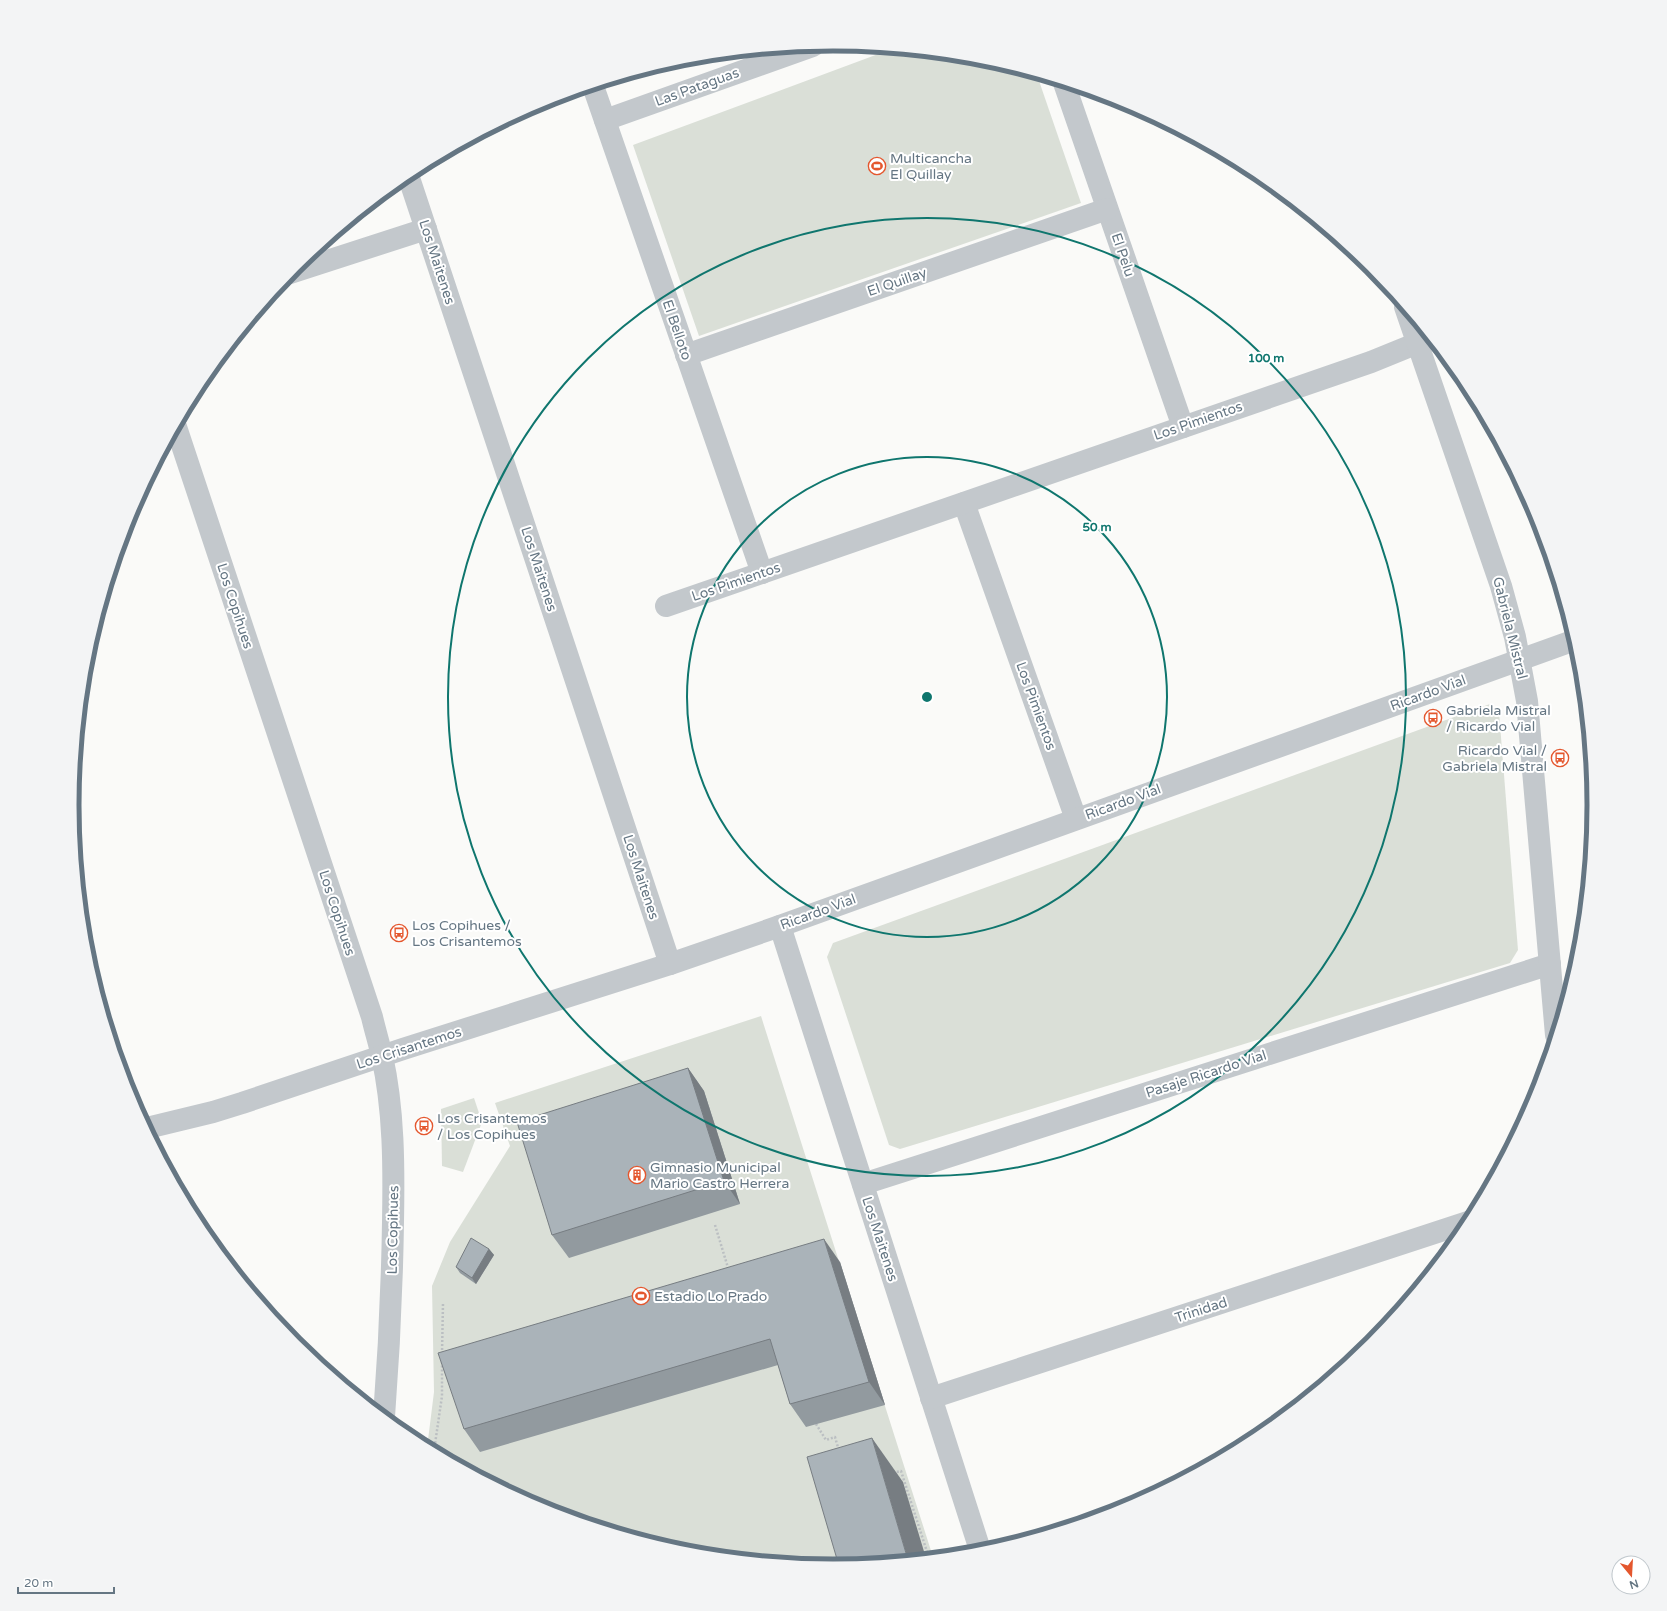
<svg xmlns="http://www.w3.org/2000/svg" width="1667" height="1611" font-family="'Varela Round',sans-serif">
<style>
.green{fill:#dadfd7}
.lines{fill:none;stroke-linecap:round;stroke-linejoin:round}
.path{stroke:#bbbfc2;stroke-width:2.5;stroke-dasharray:2 2;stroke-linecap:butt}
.minor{stroke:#c3c8cc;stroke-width:22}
.tertiary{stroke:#c3c8cc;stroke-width:22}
.wall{fill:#929a9f}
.shaded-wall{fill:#777d82}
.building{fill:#aab3b9;stroke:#777d82}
.ring{fill:none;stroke:#0f766e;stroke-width:2}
.labels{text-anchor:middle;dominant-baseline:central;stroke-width:4;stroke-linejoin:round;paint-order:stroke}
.street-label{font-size:14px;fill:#657683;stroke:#fff}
.poi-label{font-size:14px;fill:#657683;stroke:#fff;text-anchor:start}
.rim{fill:none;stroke:#657683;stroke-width:5}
.centre{fill:#0f766e;stroke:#fff;stroke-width:2}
.ring-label{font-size:12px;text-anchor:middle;font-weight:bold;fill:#0f766e;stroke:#fff;stroke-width:4;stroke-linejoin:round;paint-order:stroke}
</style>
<rect width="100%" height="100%" fill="#fafaf8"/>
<g class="green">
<path d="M889,50L982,59L1037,75L1081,203L699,336L633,145Z"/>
<path d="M1490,704L1499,712L1518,950L1510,963L900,1149L889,1145L827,957L833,943Z"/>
<path d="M761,1016L933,1557L833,1567L685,1552L542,1509L427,1448L434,1392L432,1286L450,1242L510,1146L495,1103Z"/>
<path d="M474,1098L482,1122L463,1172L442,1166L441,1109Z"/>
</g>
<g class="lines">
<g class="path">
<path d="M715,1225L729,1271"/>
<path d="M442,1354L443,1303"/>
<path d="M816,1424L826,1440L835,1437L839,1451"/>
<path d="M435,1447L437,1453"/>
<path d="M434,1451L442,1396V1361"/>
<path d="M893,1473L901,1471L929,1558"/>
</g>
<g class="minor">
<path d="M1064,83L1183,427"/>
<path d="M593,86L762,573"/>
<path d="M605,120L813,46"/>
<path d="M408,175L670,964"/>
<path d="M290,273L426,229"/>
<path d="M686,355L1107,209"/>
<path d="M964,503L1076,819"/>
<path d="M666,606L1371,362L1430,338"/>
<path d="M780,926L981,1553"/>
<path d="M863,1184L1550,964"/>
<path d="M931,1398L1471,1221"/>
</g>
<g class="tertiary">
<path d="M1405,307L1501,586L1515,637L1527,701L1556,1035"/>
<path d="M176,427L372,1017C375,1030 379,1043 382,1056C394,1110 394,1167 393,1222C392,1288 389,1352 384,1417"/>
<path d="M147,1128L213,1112L242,1103L403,1049L670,964L780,926L1575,640"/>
</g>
</g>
<g class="wall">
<path d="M688,1068L704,1091L740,1204L569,1258L552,1235Z"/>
<path d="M489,1249L494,1255L476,1284L460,1273L456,1267Z"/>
<path d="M840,1262L885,1405L806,1427L790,1404L778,1365L480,1452L464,1429Z"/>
</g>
<g class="shaded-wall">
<path d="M688,1068L704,1091L740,1204L724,1181Z"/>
<path d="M824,1239L840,1262L885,1405L869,1382Z"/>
<path d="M489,1249L494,1255L476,1284L472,1278Z"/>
<path d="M872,1438L903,1482L926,1558L908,1560Z"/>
</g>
<g class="building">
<path d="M688,1068L724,1181L552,1235L517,1122Z"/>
<path d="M471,1238L489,1249L472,1278L456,1267Z"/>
<path d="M824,1239L869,1382L790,1404L770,1339L464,1429L438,1353Z"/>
<path d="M872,1438L908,1560L839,1566L807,1457Z"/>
</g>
<g class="ring">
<circle cx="927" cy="697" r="240"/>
<circle cx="927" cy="697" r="479"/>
</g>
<defs>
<symbol id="stadium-ring" viewBox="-11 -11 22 22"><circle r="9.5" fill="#fff" stroke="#e4572e" stroke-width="1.5"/><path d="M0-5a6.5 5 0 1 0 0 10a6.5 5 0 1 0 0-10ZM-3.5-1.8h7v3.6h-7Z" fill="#e4572e"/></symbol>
<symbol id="bus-ring" viewBox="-11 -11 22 22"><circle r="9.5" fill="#fff" stroke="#e4572e" stroke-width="1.5"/><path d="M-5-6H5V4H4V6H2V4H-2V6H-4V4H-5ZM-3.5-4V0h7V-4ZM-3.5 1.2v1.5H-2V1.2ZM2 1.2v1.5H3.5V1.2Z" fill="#e4572e"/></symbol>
<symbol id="building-ring" viewBox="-11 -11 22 22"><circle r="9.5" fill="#fff" stroke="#e4572e" stroke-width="1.5"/><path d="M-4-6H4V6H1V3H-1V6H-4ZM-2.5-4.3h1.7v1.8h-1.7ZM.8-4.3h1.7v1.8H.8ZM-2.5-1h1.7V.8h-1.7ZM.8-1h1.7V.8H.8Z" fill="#e4572e"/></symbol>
</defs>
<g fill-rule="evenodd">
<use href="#stadium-ring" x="867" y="156" width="20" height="20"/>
<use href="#bus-ring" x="1423" y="708" width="20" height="20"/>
<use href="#bus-ring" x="1550" y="748" width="20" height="20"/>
<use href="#bus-ring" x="389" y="923" width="20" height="20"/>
<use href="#bus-ring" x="414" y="1116" width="20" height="20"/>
<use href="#building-ring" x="627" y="1165" width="20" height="20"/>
<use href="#stadium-ring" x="631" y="1286" width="20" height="20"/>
</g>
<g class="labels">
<g class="street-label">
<text transform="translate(697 87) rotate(-20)">Las Pataguas</text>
<text transform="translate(1123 255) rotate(71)">El Pelu</text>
<text transform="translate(437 262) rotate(72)">Los Maitenes</text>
<text transform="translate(897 282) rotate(-19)">El Quillay</text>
<text transform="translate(677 330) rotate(71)">El Belloto</text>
<text transform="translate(1198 421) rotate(-19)">Los Pimientos</text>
<text transform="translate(539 569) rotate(72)">Los Maitenes</text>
<text transform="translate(736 582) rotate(-19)">Los Pimientos</text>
<text transform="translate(235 606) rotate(72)">Los Copihues</text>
<text transform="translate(1510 628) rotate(76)">Gabriela Mistral</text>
<text transform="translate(1428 693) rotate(-20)">Ricardo Vial</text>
<text transform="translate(1036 706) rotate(70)">Los Pimientos</text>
<text transform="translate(1123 802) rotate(-20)">Ricardo Vial</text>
<text transform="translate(641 877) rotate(72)">Los Maitenes</text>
<text transform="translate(818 912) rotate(-20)">Ricardo Vial</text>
<text transform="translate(337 913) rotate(72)">Los Copihues</text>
<text transform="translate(409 1048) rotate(-18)">Los Crisantemos</text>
<text transform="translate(1206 1074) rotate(-18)">Pasaje Ricardo Vial</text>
<text transform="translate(393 1230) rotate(-89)">Los Copihues</text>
<text transform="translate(880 1239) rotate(72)">Los Maitenes</text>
<text transform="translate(1201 1310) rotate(-18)">Trinidad</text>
</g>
<g class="poi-label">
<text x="890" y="158">Multicancha<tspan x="890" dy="16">El Quillay</tspan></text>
<text x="1446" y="710">Gabriela Mistral<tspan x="1446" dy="16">/ Ricardo Vial</tspan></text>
<text x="1547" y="750" text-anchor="end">Ricardo Vial /<tspan x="1547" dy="16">Gabriela Mistral</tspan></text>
<text x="412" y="925">Los Copihues /<tspan x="412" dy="16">Los Crisantemos</tspan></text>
<text x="437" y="1118">Los Crisantemos<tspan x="437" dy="16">/ Los Copihues</tspan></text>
<text x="650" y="1167">Gimnasio Municipal<tspan x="650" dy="16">Mario Castro Herrera</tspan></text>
<text x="654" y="1296">Estadio Lo Prado</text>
</g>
</g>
<path d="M0 0H1667V1611H0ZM79 805a754 754 0 1 1 1508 0a754 754 0 1 1-1508 0Z" fill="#f3f4f5" fill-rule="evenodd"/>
<path class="rim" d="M79 805a754 754 0 1 1 1508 0a754 754 0 1 1-1508 0Z"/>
<circle cx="927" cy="697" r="6" class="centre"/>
<g class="ring-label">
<text x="1266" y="362">100 m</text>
<text x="1097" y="531">50 m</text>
</g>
<g transform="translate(1631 1575) rotate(162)"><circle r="19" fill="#ffffff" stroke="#c1c8cd"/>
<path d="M0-3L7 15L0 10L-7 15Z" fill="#e4572e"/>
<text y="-6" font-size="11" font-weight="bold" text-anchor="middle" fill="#657683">N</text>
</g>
<path d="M18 1587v6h96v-6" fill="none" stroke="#657683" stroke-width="2"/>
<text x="24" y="1587" font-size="12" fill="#657683" stroke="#ffffff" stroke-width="3" paint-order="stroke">20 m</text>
</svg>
